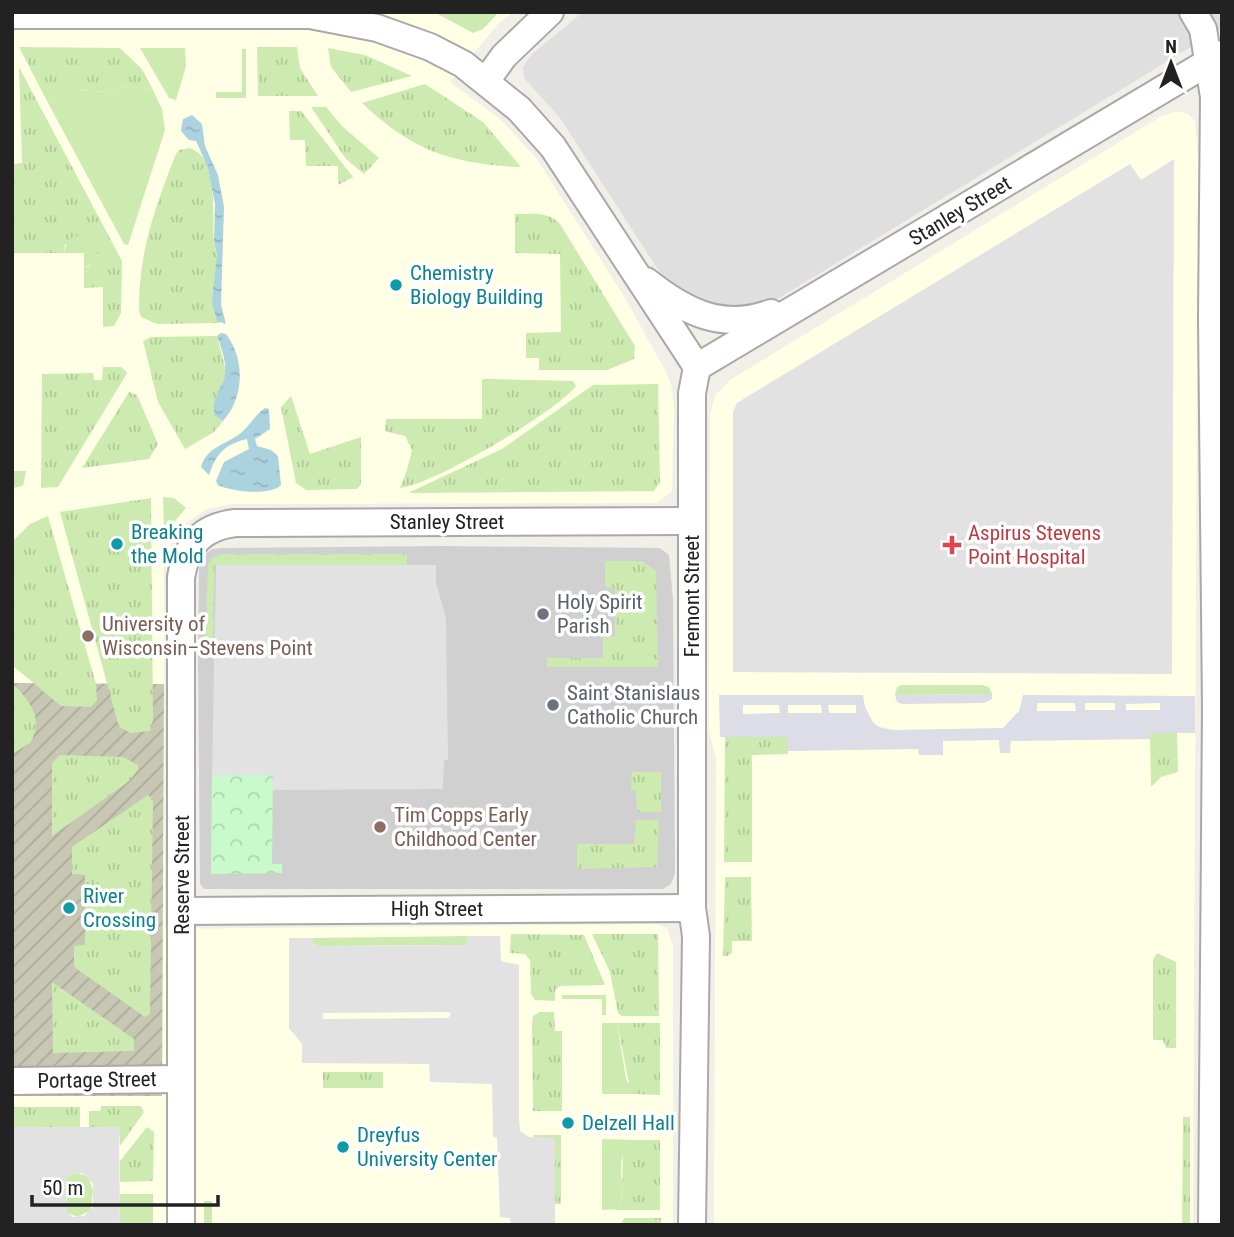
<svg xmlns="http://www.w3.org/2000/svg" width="1234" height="1237" font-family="'Roboto Condensed',sans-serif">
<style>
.residential{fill:#e0dfdf}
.education{fill:#ffffe5}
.religious{fill:#d0d0d0}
.construction{fill:url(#construction-furrows)}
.grass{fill:url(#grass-tufts)}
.park{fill:url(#park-crowns)}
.garden{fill:#cdebb0}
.parking{fill:#e2e2e2;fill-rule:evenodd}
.plaza{fill:#dddde8;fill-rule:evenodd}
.water{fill:url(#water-ripples)}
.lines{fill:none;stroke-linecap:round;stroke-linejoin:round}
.minor-casing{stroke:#a9a9a9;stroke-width:30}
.minor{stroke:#fff;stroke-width:26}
.culture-dot{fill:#0f9aa8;stroke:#fff;stroke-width:2.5}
.health-dot{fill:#e0444e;stroke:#fff;stroke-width:2.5}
.worship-dot{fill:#6b7280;stroke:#fff;stroke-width:2.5}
.education-dot{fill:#8d6e63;stroke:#fff;stroke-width:2.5}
.labels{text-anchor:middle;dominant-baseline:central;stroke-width:7;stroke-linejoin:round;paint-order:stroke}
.street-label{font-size:21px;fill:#222;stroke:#fff}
.culture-label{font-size:21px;fill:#0d838f;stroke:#fff;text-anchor:start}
.health-label{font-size:21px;fill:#be3a42;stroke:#fff;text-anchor:start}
.worship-label{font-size:21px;fill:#5b616d;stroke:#fff;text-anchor:start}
.education-label{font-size:21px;fill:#785e54;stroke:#fff;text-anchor:start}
</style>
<defs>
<pattern id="construction-furrows" width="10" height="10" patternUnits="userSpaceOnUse" patternTransform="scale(1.75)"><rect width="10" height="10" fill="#c7c7b4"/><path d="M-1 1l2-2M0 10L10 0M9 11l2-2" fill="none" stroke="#abab9a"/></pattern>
<pattern id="grass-tufts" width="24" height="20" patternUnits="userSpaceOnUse" patternTransform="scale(1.75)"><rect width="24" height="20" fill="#cdebb0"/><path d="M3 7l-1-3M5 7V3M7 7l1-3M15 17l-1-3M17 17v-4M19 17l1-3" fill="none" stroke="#b0c997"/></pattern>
<pattern id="park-crowns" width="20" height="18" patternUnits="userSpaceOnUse" patternTransform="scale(1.75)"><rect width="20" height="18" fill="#c8facc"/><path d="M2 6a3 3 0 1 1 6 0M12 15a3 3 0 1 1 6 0" fill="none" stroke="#acd6af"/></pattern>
<pattern id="water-ripples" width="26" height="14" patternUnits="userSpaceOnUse" patternTransform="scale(1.75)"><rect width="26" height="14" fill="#aad3df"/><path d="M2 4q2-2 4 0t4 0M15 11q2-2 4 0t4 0" fill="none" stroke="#92b5bf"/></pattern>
</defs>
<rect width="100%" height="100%" fill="#f2efe9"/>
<path class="residential" d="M583,12H1222V28L766,306L720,311L668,285L560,118L524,78L523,67L532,54Z"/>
<g class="education">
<path d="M12,12H514L498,24L450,82L500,119L537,159L622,293L665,370L671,384L674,407L672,491L657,503H642L232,504L207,509L187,522L171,544L164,565L165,929L656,924L667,928L673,946V1225H12Z"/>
<path d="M1176,111L1188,114L1195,121L1198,155L1193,1225H714L716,758L709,731V675L710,415L715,396L730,380L1160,117Z"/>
</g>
<path class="religious" d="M441,546L660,548L669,555L673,600L675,873L671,884L663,889H204L200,884L198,660L199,564L203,556L212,549L222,548Z"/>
<path class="construction" d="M12,683L164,684L162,1096H12Z"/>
<g class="grass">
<path d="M434,12H499L483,29L473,33Z"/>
<path d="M19,47L120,48L142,69L153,90L125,86L107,92L76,90L48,103Z"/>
<path d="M257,47H297L300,68L318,96H258Z"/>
<path d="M328,48L365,55L412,76L351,92L331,67Z"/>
<path d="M19,67L122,261L121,313L114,326L103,327V287L84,288V268L89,266L98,255L65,244L64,253H12V164L22,163Z"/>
<path d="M425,84L483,122L521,167C452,164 412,151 362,103Z"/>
<path d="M311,107H326L343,127L379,158L364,174L346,159Z"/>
<path d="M289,111H301L353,177L338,185V166H306L305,140H290Z"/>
<path d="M190,148C221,159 211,217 214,242C215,248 217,253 217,259C217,282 209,300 219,323L157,324L141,317L139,310C139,252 154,210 175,156L179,150Z"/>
<path d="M515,214C531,214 549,211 560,224L635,346L634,359L607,370H539V358H526V333L561,332L560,254L515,253Z"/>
<path d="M217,336L226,371L215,416L223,421L214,432L185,449L158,402L143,341L151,337Z"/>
<path d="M103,367H121L127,372L126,375L58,487L41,488L42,374L93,373L94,380H102Z"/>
<path d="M482,379L573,381L576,386C558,411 431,486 400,488C405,477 409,464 412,450L405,436L385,431L386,419H482Z"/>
<path d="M658,384L660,482L654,491L408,493L502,449L593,385Z"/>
<path d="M129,392L137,395L158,444L149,459L82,468Z"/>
<path d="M291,396L310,454L361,437V484L357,489L306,490L296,483L281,407Z"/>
<path d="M151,498L153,720L150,731L131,733L119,727L60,512Z"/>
<path d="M48,516L96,684L97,700L91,707L61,706L12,665V542L30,524Z"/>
<path d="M224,554H407V565H214L213,657H205L208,564L213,557Z"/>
<path d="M605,561H642L656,571L658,667H547V658H603V637H615V588L605,587Z"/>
<path d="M12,683C29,700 45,719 30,743L12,754Z"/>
<path d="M1150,733H1177L1178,772L1161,777L1151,787Z"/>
<path d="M725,737H788V754L752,755V862H724Z"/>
<path d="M60,755L123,757L138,765V770L128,782L52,836V763Z"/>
<path d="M632,772H661V812H637L636,790H631Z"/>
<path d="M148,795L153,800L150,1014L145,1017L74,967V946L85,945V875L72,874V847Z"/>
<path d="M636,820H659L657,867L577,869V844H634Z"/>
<path d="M725,877H751L752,941H732V953L727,956H723Z"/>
<path d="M511,934L584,935L605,985L560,986L555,990V1001L535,1000L531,994L530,960L525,954L510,953Z"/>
<path d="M592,934H658L659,1016H622L618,1013L610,972Z"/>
<path d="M1157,953L1176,962V1048H1166L1163,1040H1153V960Z"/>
<path d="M52,982L134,1039V1051L53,1053Z"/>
<path d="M540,1012H554L555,1031H562V1111H533L532,1022L533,1016Z"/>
<path d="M617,1023H660V1095L635,1094L630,1088Z"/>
<rect x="323" y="1072" width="60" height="16"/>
<path d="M101,1106H141L144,1112L120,1146L119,1127H89V1111H100Z"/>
<rect x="12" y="1107" width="68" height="20"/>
<path d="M1183,1117H1190V1225H1182Z"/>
<path d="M147,1127L154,1132L153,1181L120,1182V1161Z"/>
<path d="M533,1135H561V1204H555V1138H534Z"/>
<path d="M635,1140H660V1210H613L618,1209L622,1198L623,1150Z"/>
<path d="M624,1218H661V1225H621Z"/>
</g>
<path class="park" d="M212,775H273L272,864H282V873L211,874Z"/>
<g class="garden">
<path d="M140,48H185L186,66L176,100L169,98Z"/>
<path d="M242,49H246V98H216V92H242Z"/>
<path d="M125,86L153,90L162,109L165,130L128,245L124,244L48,103L75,90L107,92Z"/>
<path d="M83,234L95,242L98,255L93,263L84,268V253H64L68,239Z"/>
<path d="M12,471H26L23,486L12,488Z"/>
<path d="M163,497L174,498L186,508L164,534Z"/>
<path d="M902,685H982L989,687L992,694L895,695L897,687Z"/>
<path d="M469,936L466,945L318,946L313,943V938Z"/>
<path d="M562,995H606V1015H602V999H562Z"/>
<path d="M602,1023H617L626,1079L635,1094H602Z"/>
<path d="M602,1139L635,1140C608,1161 631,1183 618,1209L602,1210Z"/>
<path d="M78,1173L88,1177L93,1190L91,1210L78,1217L67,1213L66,1179L70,1174Z"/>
<rect x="120" y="1194" width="33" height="31"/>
<rect x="204" y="1201" width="8" height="24"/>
</g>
<g class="parking">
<path d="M1174,159L1172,674L733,672V412L737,403L1130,164L1141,180Z"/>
<path d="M216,565H436V583L446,618L448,760H444L443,789L273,790V775H212Z"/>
<path d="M469,936H500L501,961L519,965V1120L520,1131L529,1137L555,1138V1225H512L509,1218L500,1217L497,1138L493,1137L492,1084L430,1082L429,1064L302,1063V1044L289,1028V938H313V943L318,946L466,945ZM323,1013L448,1012L451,1014L448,1018L323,1019Z"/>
<path d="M12,1127H119L120,1225H12ZM82,1173L93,1184V1207L84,1216L73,1217L67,1213L66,1179L70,1174Z"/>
</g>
<g class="plaza">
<path d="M992,694V699L984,703L902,704L897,702L895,695Z"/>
<path d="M719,695H863L865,707L873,722L879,727L893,730L1003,728L1019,711L1023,695L1195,696V733H1150V739L1011,741L1010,753H1000L999,740L943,741V755H919L918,749L788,751L787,737H720ZM1075,703L1076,711H1037V703ZM1085,703H1115V710H1085ZM1160,703V710H1126V704ZM743,705H779L780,713L743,714ZM788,705H821L822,713H788ZM828,705H856V713H829Z"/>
</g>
<g class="water">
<path d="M192,115L202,124L205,146L218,175L224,207L221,305L226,324L217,321L212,302L217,255L214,241L215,204L208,168L196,141L189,140L181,131L183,119Z"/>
<path d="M221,333L226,334C245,359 245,397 223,421L215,416C211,399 219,394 224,379C228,366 222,349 217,336Z"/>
<path d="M265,408L269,409L270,429L255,439L257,446L271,450L278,456L281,485C270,496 232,492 218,485L216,481L224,462L249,449L247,439C225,444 216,454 209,475L201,467C206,447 228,444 242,432C250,425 256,414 265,408Z"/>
</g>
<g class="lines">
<defs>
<g id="minor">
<path d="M1193,12L1203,29L1214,97L1212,318L1216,708L1212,1225"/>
<path d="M12,15H310L377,28L430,47L463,64L519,109L553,147L697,367L692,393V908L696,936L692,1225"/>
<path d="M486,81L504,56L550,12"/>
<path d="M646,281C685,312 722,331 771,313"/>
<path d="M697,367L1222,54"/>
<path d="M182,911L692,908"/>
<path d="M12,1081L181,1079"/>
<path d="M181,1225V577C187,544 202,527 235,523L691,521"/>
</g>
</defs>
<use href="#minor" class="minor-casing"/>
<use href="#minor" class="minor"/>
</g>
<g class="culture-dot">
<circle cx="396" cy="285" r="7"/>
<circle cx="117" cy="544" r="7"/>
<circle cx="69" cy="908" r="7"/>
<circle cx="568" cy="1123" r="7"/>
<circle cx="343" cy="1147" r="7"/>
</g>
<path class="health-dot" d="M948.5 534.5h7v7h7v7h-7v7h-7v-7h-7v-7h7z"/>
<g class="worship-dot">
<circle cx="543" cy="614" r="7"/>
<circle cx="553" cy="705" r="7"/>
</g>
<g class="education-dot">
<circle cx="88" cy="636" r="7"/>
<circle cx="380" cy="827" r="7"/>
</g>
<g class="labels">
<g class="street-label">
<text transform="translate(960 211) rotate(-31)">Stanley Street</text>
<text x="447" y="522">Stanley Street</text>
<text transform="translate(692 596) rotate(-90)">Fremont Street</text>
<text transform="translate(182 875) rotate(-90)">Reserve Street</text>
<text x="437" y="909">High Street</text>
<text transform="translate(97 1080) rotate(-1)">Portage Street</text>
</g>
<g class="culture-label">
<text x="410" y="273">Chemistry<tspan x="410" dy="24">Biology Building</tspan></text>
<text x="131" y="532">Breaking<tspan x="131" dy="24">the Mold</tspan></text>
<text x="83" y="896">River<tspan x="83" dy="24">Crossing</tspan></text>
<text x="582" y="1123">Delzell Hall</text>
<text x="357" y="1135">Dreyfus<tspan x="357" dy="24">University Center</tspan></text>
</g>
<g class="health-label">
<text x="968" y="533">Aspirus Stevens<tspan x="968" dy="24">Point Hospital</tspan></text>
</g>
<g class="worship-label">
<text x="557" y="602">Holy Spirit<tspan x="557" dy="24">Parish</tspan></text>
<text x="567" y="693">Saint Stanislaus<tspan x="567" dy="24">Catholic Church</tspan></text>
</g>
<g class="education-label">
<text x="102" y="624">University of<tspan x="102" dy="24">Wisconsin–Stevens Point</tspan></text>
<text x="394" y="815">Tim Copps Early<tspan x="394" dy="24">Childhood Center</tspan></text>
</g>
</g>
<rect width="1234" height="1237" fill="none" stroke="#222222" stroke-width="28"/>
<g transform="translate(1171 63)" stroke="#ffffff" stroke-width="5" paint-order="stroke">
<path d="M0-5L12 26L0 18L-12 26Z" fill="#222222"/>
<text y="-10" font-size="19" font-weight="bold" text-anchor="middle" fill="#222222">N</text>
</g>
<path d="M32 1195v10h186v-10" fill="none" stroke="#222222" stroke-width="3.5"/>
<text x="42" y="1195" font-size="21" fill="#222222" stroke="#ffffff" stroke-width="5" paint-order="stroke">50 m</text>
</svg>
